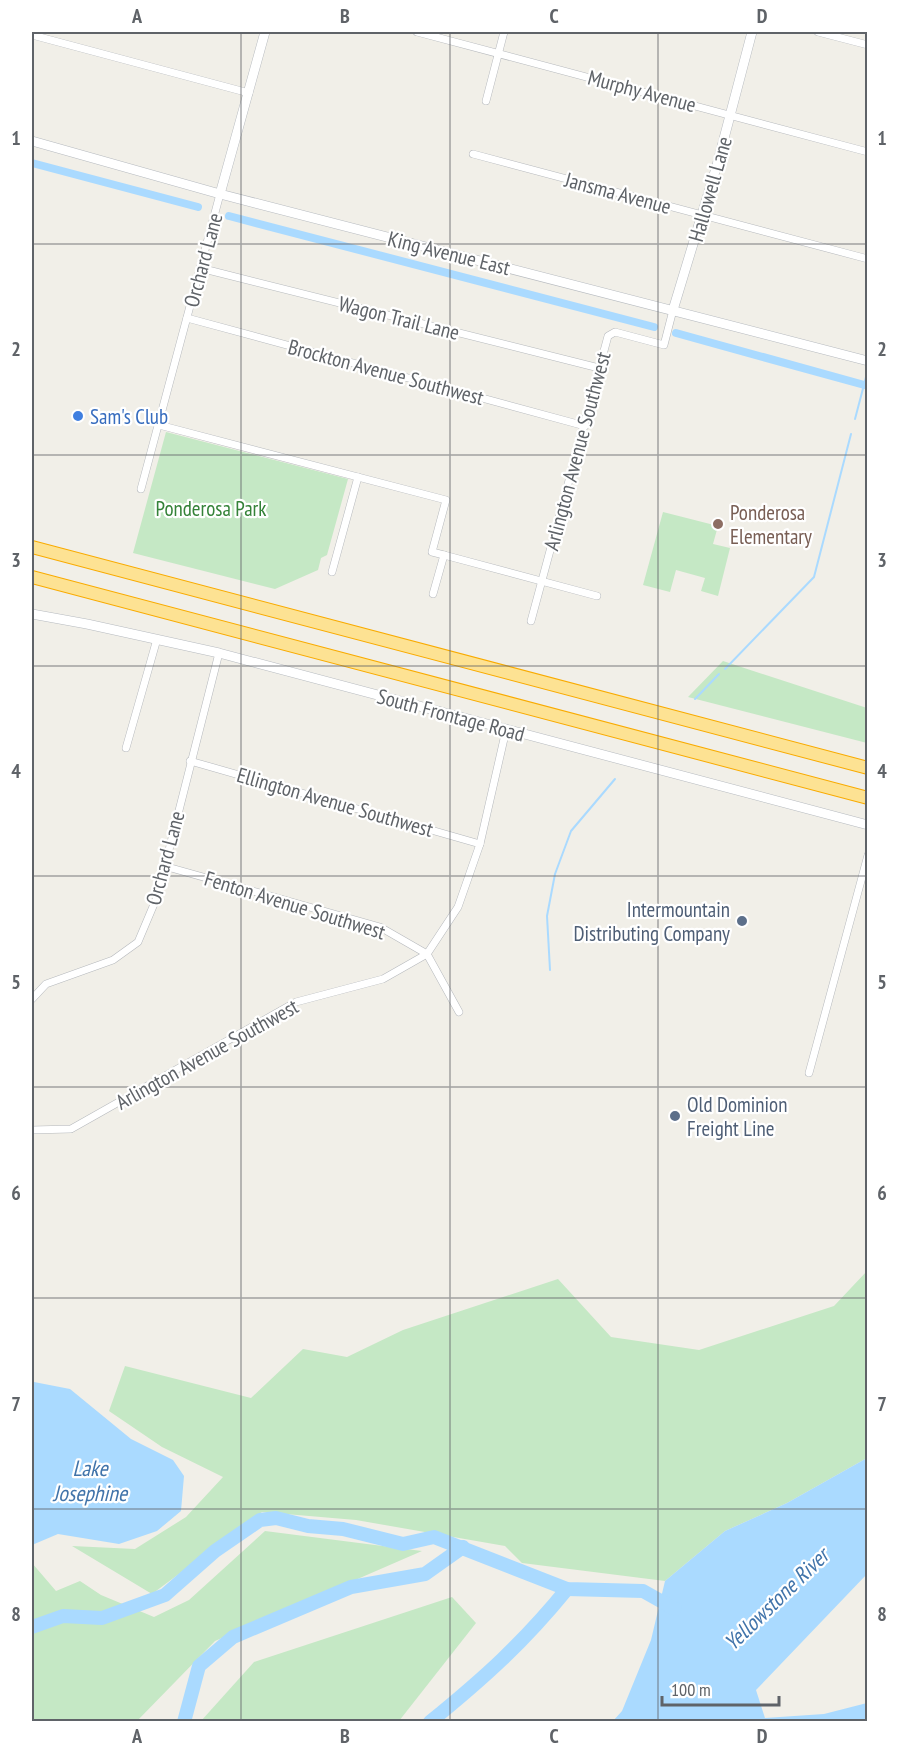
<svg xmlns="http://www.w3.org/2000/svg" width="899" height="1753" font-family="'PT Sans Narrow',sans-serif">
<style>
.green{fill:#c5e8c5}
.water{fill:#aadaff}
.lines{fill:none;stroke-linecap:round;stroke-linejoin:round}
.stream{stroke:#aadaff;stroke-width:2}
.canal{stroke:#aadaff;stroke-width:8}
.river{stroke:#aadaff;stroke-width:14}
.street-casing{stroke:#b5b8bc;stroke-width:8}
.secondary-casing{stroke:#b6babf;stroke-width:10}
.highway-casing{stroke:#f9ab00;stroke-width:14}
.street{stroke:#fff;stroke-width:7}
.secondary{stroke:#fff;stroke-width:9}
.highway{stroke:#fde293;stroke-width:12}
.grid{fill:none;stroke:#5f6368;stroke-width:1.5;stroke-opacity:0.55}
.shop-dot{fill:#3f7fe0;stroke:#fff;stroke-width:2}
.education-dot{fill:#8d6e63;stroke:#fff;stroke-width:2}
.service-dot{fill:#5c6f8a;stroke:#fff;stroke-width:2}
.labels{text-anchor:middle;dominant-baseline:central;stroke-width:4.5;stroke-linejoin:round;paint-order:stroke}
.street-label{font-size:21px;fill:#5f6368;stroke:#fff}
.shop-label{font-size:21px;fill:#366cbe;stroke:#fff;text-anchor:start}
.park-label{font-size:21px;fill:#348238;stroke:#fff}
.education-label{font-size:21px;fill:#785e54;stroke:#fff;text-anchor:start}
.service-label{font-size:21px;fill:#4e5e75;stroke:#fff;text-anchor:end}
.water-label{font-size:22px;font-style:italic;fill:#4174aa;stroke:#fff}
.neatline{fill:none;stroke:#5f6368;stroke-width:2}
.grid-label{font-size:20px;text-anchor:middle;font-weight:bold;fill:#5f6368}
</style>
<rect width="100%" height="100%" fill="#f1efe8"/>
<g class="green">
<path d="M166,432L348,479L327,555L321,558L318,570L275,589L133,553Z"/>
<path d="M663,512L718,526L713,544L730,548L718,596L701,591L705,578L676,570L670,592L643,585Z"/>
<path d="M723,661L867,708V743L688,697Z"/>
<path d="M867,1271V1458L787,1503L725,1531L665,1581L522,1563L505,1546L356,1520L262,1512L152,1594L72,1546L135,1549L186,1517L223,1477L162,1447L109,1411L125,1366L251,1398L303,1349L347,1357L403,1330L558,1279L611,1337L699,1350L834,1306Z"/>
<path d="M265,1531L422,1551L215,1641L137,1721H32V1563L56,1591L80,1581L101,1595L154,1617L189,1600Z"/>
<path d="M452,1597L476,1623L399,1721H201L254,1662Z"/>
</g>
<g class="water">
<path d="M34,1382L70,1389L131,1439L173,1460L184,1476L181,1511L157,1531L119,1544L58,1534L32,1545V1383Z"/>
<path d="M867,1458V1574L756,1690L765,1718L824,1714L867,1703V1721H613L622,1711L651,1640L665,1581L725,1531L787,1503Z"/>
</g>
<g class="lines">
<g class="stream">
<path d="M855,419L866,377"/>
<path d="M725,669L814,577L851,434"/>
<path d="M695,699L719,674"/>
<path d="M550,970L547,916L555,874L571,831L615,779"/>
</g>
<g class="canal">
<path d="M32,163L198,207"/>
<path d="M229,216L654,327"/>
<path d="M676,333L868,386"/>
</g>
<g class="river">
<path d="M32,1627L63,1616L102,1618L165,1595L215,1551L260,1520L276,1518L308,1526L343,1529L403,1544L434,1537L567,1589L643,1591L675,1609"/>
<path d="M184,1722L199,1666L233,1637L351,1587L425,1574L463,1547"/>
<path d="M430,1722C484,1678 523,1643 567,1589"/>
</g>
<defs>
<g id="street">
<path d="M417,32L868,152"/>
<path d="M818,32L868,45"/>
<path d="M32,35L249,93"/>
<path d="M486,101L504,32"/>
<path d="M473,154L868,259"/>
<path d="M200,268L599,368"/>
<path d="M187,318L585,426"/>
<path d="M159,425L446,500L432,552L444,555L433,594"/>
<path d="M141,489L220,194"/>
<path d="M444,555L597,596"/>
<path d="M332,572L358,477"/>
<path d="M531,621L608,336L615,332L664,345L673,310"/>
<path d="M126,748L157,639"/>
<path d="M190,761L480,844"/>
<path d="M164,866L380,927L427,954L459,1012"/>
<path d="M32,999L46,984L113,960L138,942L157,897L219,653"/>
<path d="M809,1073L868,855"/>
<path d="M32,1130L71,1129L296,1002L383,979L427,954L458,907L480,844L506,730"/>
</g>
<g id="secondary">
<path d="M32,141L220,194L868,361"/>
<path d="M220,194L265,32"/>
<path d="M673,310L717,165L752,32"/>
<path d="M32,614L87,624L219,653L868,825"/>
</g>
<g id="highway">
<path d="M32,547L868,768"/>
<path d="M32,577L868,798"/>
</g>
</defs>
<use href="#street" class="street-casing"/>
<use href="#secondary" class="secondary-casing"/>
<use href="#highway" class="highway-casing"/>
<use href="#street" class="street"/>
<use href="#secondary" class="secondary"/>
<use href="#highway" class="highway"/>
</g>
<path class="grid" d="M241,32V1722M450,32V1722M658,32V1722M32,244H868M32,455H868M32,666H868M32,876H868M32,1087H868M32,1298H868M32,1509H868"/>
<circle class="shop-dot" cx="78" cy="416" r="6"/>
<circle class="education-dot" cx="718" cy="524" r="6"/>
<g class="service-dot">
<circle cx="742" cy="921" r="6"/>
<circle cx="675" cy="1116" r="6"/>
</g>
<g class="labels">
<g class="street-label">
<text transform="translate(642 91) rotate(15)">Murphy Avenue</text>
<text transform="translate(710 189) rotate(-74)">Hallowell Lane</text>
<text transform="translate(618 193) rotate(15)">Jansma Avenue</text>
<text transform="translate(449 253) rotate(14)">King Avenue East</text>
<text transform="translate(203 260) rotate(-75)">Orchard Lane</text>
<text transform="translate(399 318) rotate(14)">Wagon Trail Lane</text>
<text transform="translate(386 372) rotate(15)">Brockton Avenue Southwest</text>
<text transform="translate(577 451) rotate(-75)">Arlington Avenue Southwest</text>
<text transform="translate(451 715) rotate(15)">South Frontage Road</text>
<text transform="translate(335 802) rotate(16)">Ellington Avenue Southwest</text>
<text transform="translate(165 858) rotate(-75)">Orchard Lane</text>
<text transform="translate(295 905) rotate(17)">Fenton Avenue Southwest</text>
<text transform="translate(207 1054) rotate(-29)">Arlington Avenue Southwest</text>
</g>
<g class="shop-label">
<text x="90" y="416">Sam's Club</text>
</g>
<g class="park-label">
<text x="211" y="508">Ponderosa Park</text>
</g>
<g class="education-label">
<text x="730" y="512">Ponderosa<tspan x="730" dy="24">Elementary</tspan></text>
</g>
<g class="service-label">
<text x="730" y="909">Intermountain<tspan x="730" dy="24">Distributing Company</tspan></text>
<text x="687" y="1104" text-anchor="start">Old Dominion<tspan x="687" dy="24">Freight Line</tspan></text>
</g>
<g class="water-label">
<text x="90" y="1468">Lake<tspan x="90" dy="25">Josephine</tspan></text>
<text transform="translate(776 1599) rotate(-44)">Yellowstone River</text>
</g>
</g>
<rect width="899" height="1753" fill="none" stroke="#ffffff" stroke-width="66"/>
<path d="M662 1696v9h117v-9" fill="none" stroke="#5f6368" stroke-width="3"/>
<text x="671" y="1696" font-size="18" fill="#5f6368" stroke="#ffffff" stroke-width="4.5" paint-order="stroke">100 m</text>
<rect x="33" y="33" width="833" height="1687" class="neatline"/>
<g class="grid-label">
<text x="137" y="23">A</text>
<text x="345" y="23">B</text>
<text x="554" y="23">C</text>
<text x="762" y="23">D</text>
<text x="16" y="145">1</text>
<text x="882" y="145">1</text>
<text x="16" y="356">2</text>
<text x="882" y="356">2</text>
<text x="16" y="567">3</text>
<text x="882" y="567">3</text>
<text x="16" y="778">4</text>
<text x="882" y="778">4</text>
<text x="16" y="989">5</text>
<text x="882" y="989">5</text>
<text x="16" y="1200">6</text>
<text x="882" y="1200">6</text>
<text x="16" y="1411">7</text>
<text x="882" y="1411">7</text>
<text x="16" y="1621">8</text>
<text x="882" y="1621">8</text>
<text x="137" y="1743">A</text>
<text x="345" y="1743">B</text>
<text x="554" y="1743">C</text>
<text x="762" y="1743">D</text>
</g>
</svg>
